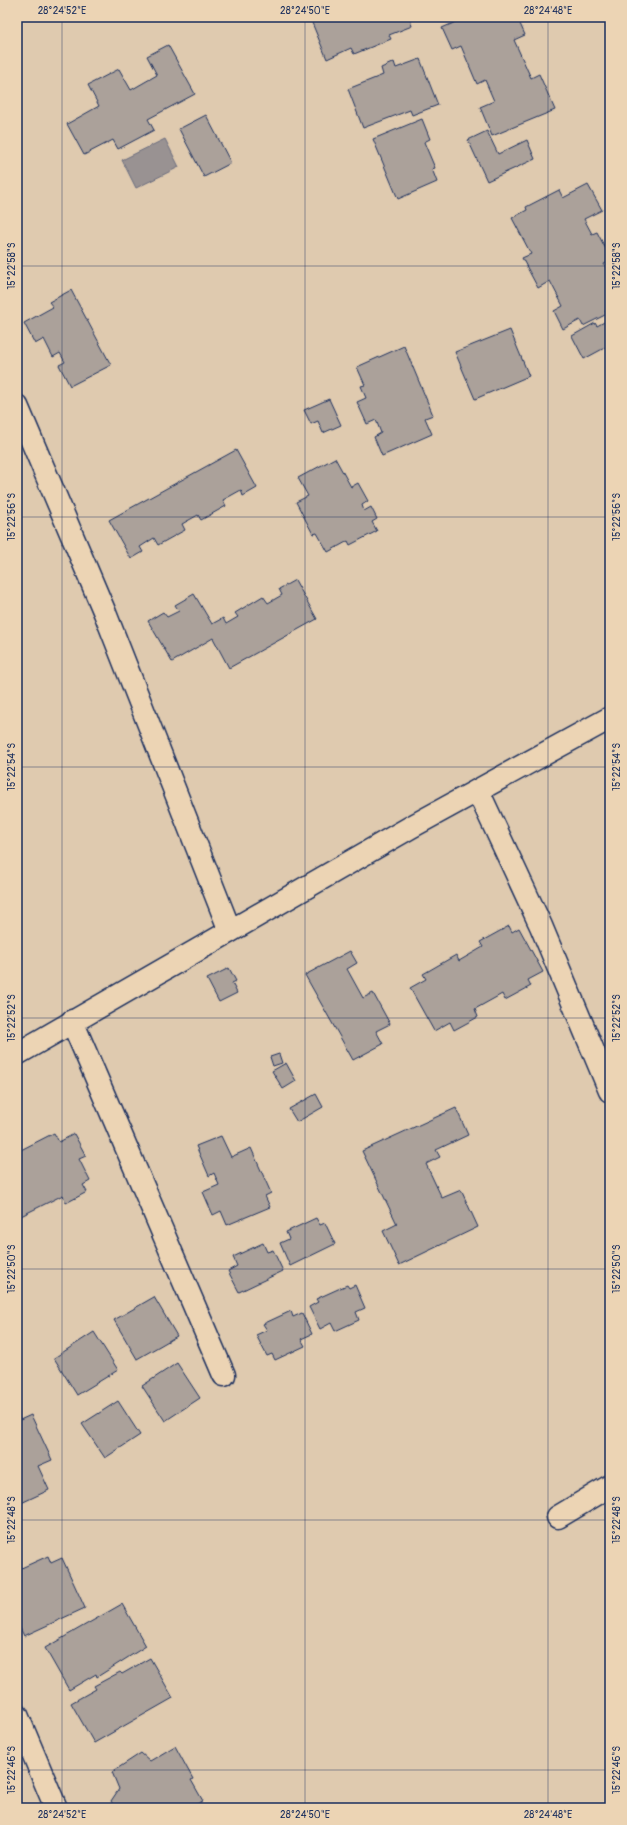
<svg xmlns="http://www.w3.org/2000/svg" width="627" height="1825" font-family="Pangolin,sans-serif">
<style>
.water{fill:#999292;stroke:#676a7d}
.building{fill:#aba19a;stroke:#1b2f5e}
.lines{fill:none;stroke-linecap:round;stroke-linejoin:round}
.minor-casing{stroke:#1b2f5e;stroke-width:25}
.minor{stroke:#ecd4b4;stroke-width:22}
.ticks{fill:none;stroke:#1b2f5e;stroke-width:1;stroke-opacity:0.45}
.neatline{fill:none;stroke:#1b2f5e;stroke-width:1.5}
.ticks-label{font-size:10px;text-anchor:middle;fill:#1b2f5e}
</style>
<rect width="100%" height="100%" fill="#dfcaaf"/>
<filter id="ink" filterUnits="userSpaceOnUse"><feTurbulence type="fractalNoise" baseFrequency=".025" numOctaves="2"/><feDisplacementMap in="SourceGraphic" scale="8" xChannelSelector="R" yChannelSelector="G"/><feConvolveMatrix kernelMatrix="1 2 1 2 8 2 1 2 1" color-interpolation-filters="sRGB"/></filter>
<g filter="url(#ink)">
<path class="water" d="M165,139L179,167L136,188L122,160Z"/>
<g class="building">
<path d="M313,17H409L412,26L389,35L391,39L354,54L351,48L327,59L310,18Z"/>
<path d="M467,17H517L525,35L514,40L531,78L539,74L555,110L492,136L480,107L494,101L485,80L477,84L461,46L452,50L442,28Z"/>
<path d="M168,45L195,94L148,119L154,130L118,149L113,140L84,155L67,124L99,106L88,85L119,69L131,90L157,75L147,56Z"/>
<path d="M420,59L438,105L412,115L410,110L363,128L348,89L383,75L381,68L394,62L396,68Z"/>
<path d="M206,115L231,163L204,177L179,129Z"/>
<path d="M422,119L430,139L424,142L435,168L432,169L437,182L398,199L373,139Z"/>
<path d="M487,131L498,154L527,140L535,159L487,181L468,140Z"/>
<path d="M588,185L602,210L584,219L592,234L597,232L610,257V261L604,264L610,275V308L605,311L607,314L583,326L580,320L563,329L554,311L563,306L550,281L538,288L522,258L531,254L512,218L527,210L526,207L559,190L563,198Z"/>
<path d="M71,290L111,365L70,386L59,365L65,362L60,353L53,357L44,339L35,344L24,323L53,307L49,302Z"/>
<path d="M608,320L610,324V345L584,359L572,336L595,323L597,326Z"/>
<path d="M510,330L529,376L475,399L455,352Z"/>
<path d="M404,346L433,415L425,418L432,434L382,456L374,437L381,433L376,420L367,424L357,402L366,398L361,386L365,385L357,367Z"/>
<path d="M329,399L341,425L323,433L318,421L311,424L304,410Z"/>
<path d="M236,450L257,488L243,496L241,490L223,500L226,506L201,520L198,515L182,524L185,530L158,545L154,538L140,547L143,552L131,559L109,520Z"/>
<path d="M335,458L351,487L358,483L368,501L362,505L364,511L371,507L377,519L372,522L377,531L350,545L348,541L328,552L317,533L313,534L296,502L308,496L298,478Z"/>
<path d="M295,580L317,619L229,668L213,638L172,662L148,621L163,612L167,617L179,611L175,605L194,594L212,624L223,618L226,624L238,617L235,613L263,596L268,603L282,595L279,589Z"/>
<path d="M509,926L512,932L519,928L543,972L528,980L531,986L505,1000L502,994L475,1009L478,1017L454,1030L450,1022L434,1031L410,988L426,979L423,974L456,955L459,961L483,947L480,942Z"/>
<path d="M350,951L357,963L347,969L363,998L373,993L390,1024L376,1031L383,1044L353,1060L305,975Z"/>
<path d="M229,968L236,981L232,983L237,993L219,1002L207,979Z"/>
<path d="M279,1054L282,1063L273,1066L270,1057Z"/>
<path d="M286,1063L296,1081L283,1089L272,1071Z"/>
<path d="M316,1094L323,1107L297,1122L289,1109Z"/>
<path d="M456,1108L468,1135L436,1150L440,1157L426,1164L442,1198L461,1190L478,1227L399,1265L383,1231L397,1224L362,1151Z"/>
<path d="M54,1133L59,1142L74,1134L86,1156L79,1159L90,1181L83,1185L87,1192L66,1203L63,1195L17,1218V1163L21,1161L17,1152Z"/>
<path d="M221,1136L231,1157L251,1148L271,1193L265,1196L270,1207L227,1225L221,1211L213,1215L203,1192L219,1185L214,1173L209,1176L196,1146Z"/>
<path d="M316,1218L320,1225L325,1223L335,1244L290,1266L280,1243L289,1239L286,1232Z"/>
<path d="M263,1243L267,1252L273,1250L283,1271L239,1292L228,1271L237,1266L233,1257Z"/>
<path d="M347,1285L349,1288L355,1285L365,1308L356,1312L359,1320L335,1331L331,1323L320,1329L309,1307L318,1302L316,1299Z"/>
<path d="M154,1297L177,1336L137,1359L114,1320Z"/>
<path d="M291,1311L293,1317L302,1313L312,1334L301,1339L305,1346L275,1360L272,1354L267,1356L256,1335L267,1330L263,1324Z"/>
<path d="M94,1332L118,1370L77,1395L54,1358Z"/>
<path d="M177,1363L200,1398L165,1421L142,1386Z"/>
<path d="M118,1401L140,1435L105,1458L82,1424Z"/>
<path d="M17,1413L20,1420L31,1415L52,1460L38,1466L49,1490L17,1505Z"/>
<path d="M48,1556L51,1563L62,1558L85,1608L24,1636L17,1622V1570Z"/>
<path d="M122,1604L146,1646L97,1677L96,1674L69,1690L45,1648Z"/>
<path d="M150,1658L173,1698L94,1743L71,1703L96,1689L94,1686L120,1672L122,1674Z"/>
<path d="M175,1746L193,1779L191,1780L203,1801L189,1808H115L111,1801L119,1789L112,1772L141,1753L150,1761Z"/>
</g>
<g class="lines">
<defs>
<g id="minor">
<path d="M17,406L105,613L230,931"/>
<path d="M478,791L541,926L610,1091"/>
<path d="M72,1021L224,1375"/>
<path d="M17,1054L411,827L610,718"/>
<path d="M558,1517L610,1486"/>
<path d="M17,1715L56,1808"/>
</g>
</defs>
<use href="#minor" class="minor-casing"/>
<use href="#minor" class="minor"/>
</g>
</g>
<path class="ticks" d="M62,17V1808M305,17V1808M548,17V1808M17,266H610M17,517H610M17,767H610M17,1018H610M17,1269H610M17,1520H610M17,1770H610"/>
<rect width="627" height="1825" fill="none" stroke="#ecd4b4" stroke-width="44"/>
<rect x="22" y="22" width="583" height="1781" class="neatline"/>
<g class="ticks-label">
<text x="62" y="14">28°24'52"E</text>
<text x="305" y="14">28°24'50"E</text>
<text x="548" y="14">28°24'48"E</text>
<text transform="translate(616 266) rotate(-90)" y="4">15°22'58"S</text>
<text transform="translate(11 266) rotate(-90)" y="4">15°22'58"S</text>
<text transform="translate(11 517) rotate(-90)" y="4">15°22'56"S</text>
<text transform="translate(616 517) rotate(-90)" y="4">15°22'56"S</text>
<text transform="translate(11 767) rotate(-90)" y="4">15°22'54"S</text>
<text transform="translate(616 767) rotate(-90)" y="4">15°22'54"S</text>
<text transform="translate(11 1018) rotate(-90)" y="4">15°22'52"S</text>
<text transform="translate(616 1018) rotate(-90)" y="4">15°22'52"S</text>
<text transform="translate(616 1269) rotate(-90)" y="4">15°22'50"S</text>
<text transform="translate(11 1269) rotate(-90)" y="4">15°22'50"S</text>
<text transform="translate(11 1520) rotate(-90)" y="4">15°22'48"S</text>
<text transform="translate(616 1520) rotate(-90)" y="4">15°22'48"S</text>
<text transform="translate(11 1770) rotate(-90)" y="4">15°22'46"S</text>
<text transform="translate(616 1770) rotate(-90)" y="4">15°22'46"S</text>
<text x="62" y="1818">28°24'52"E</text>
<text x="305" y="1818">28°24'50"E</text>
<text x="548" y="1818">28°24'48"E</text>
</g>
</svg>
